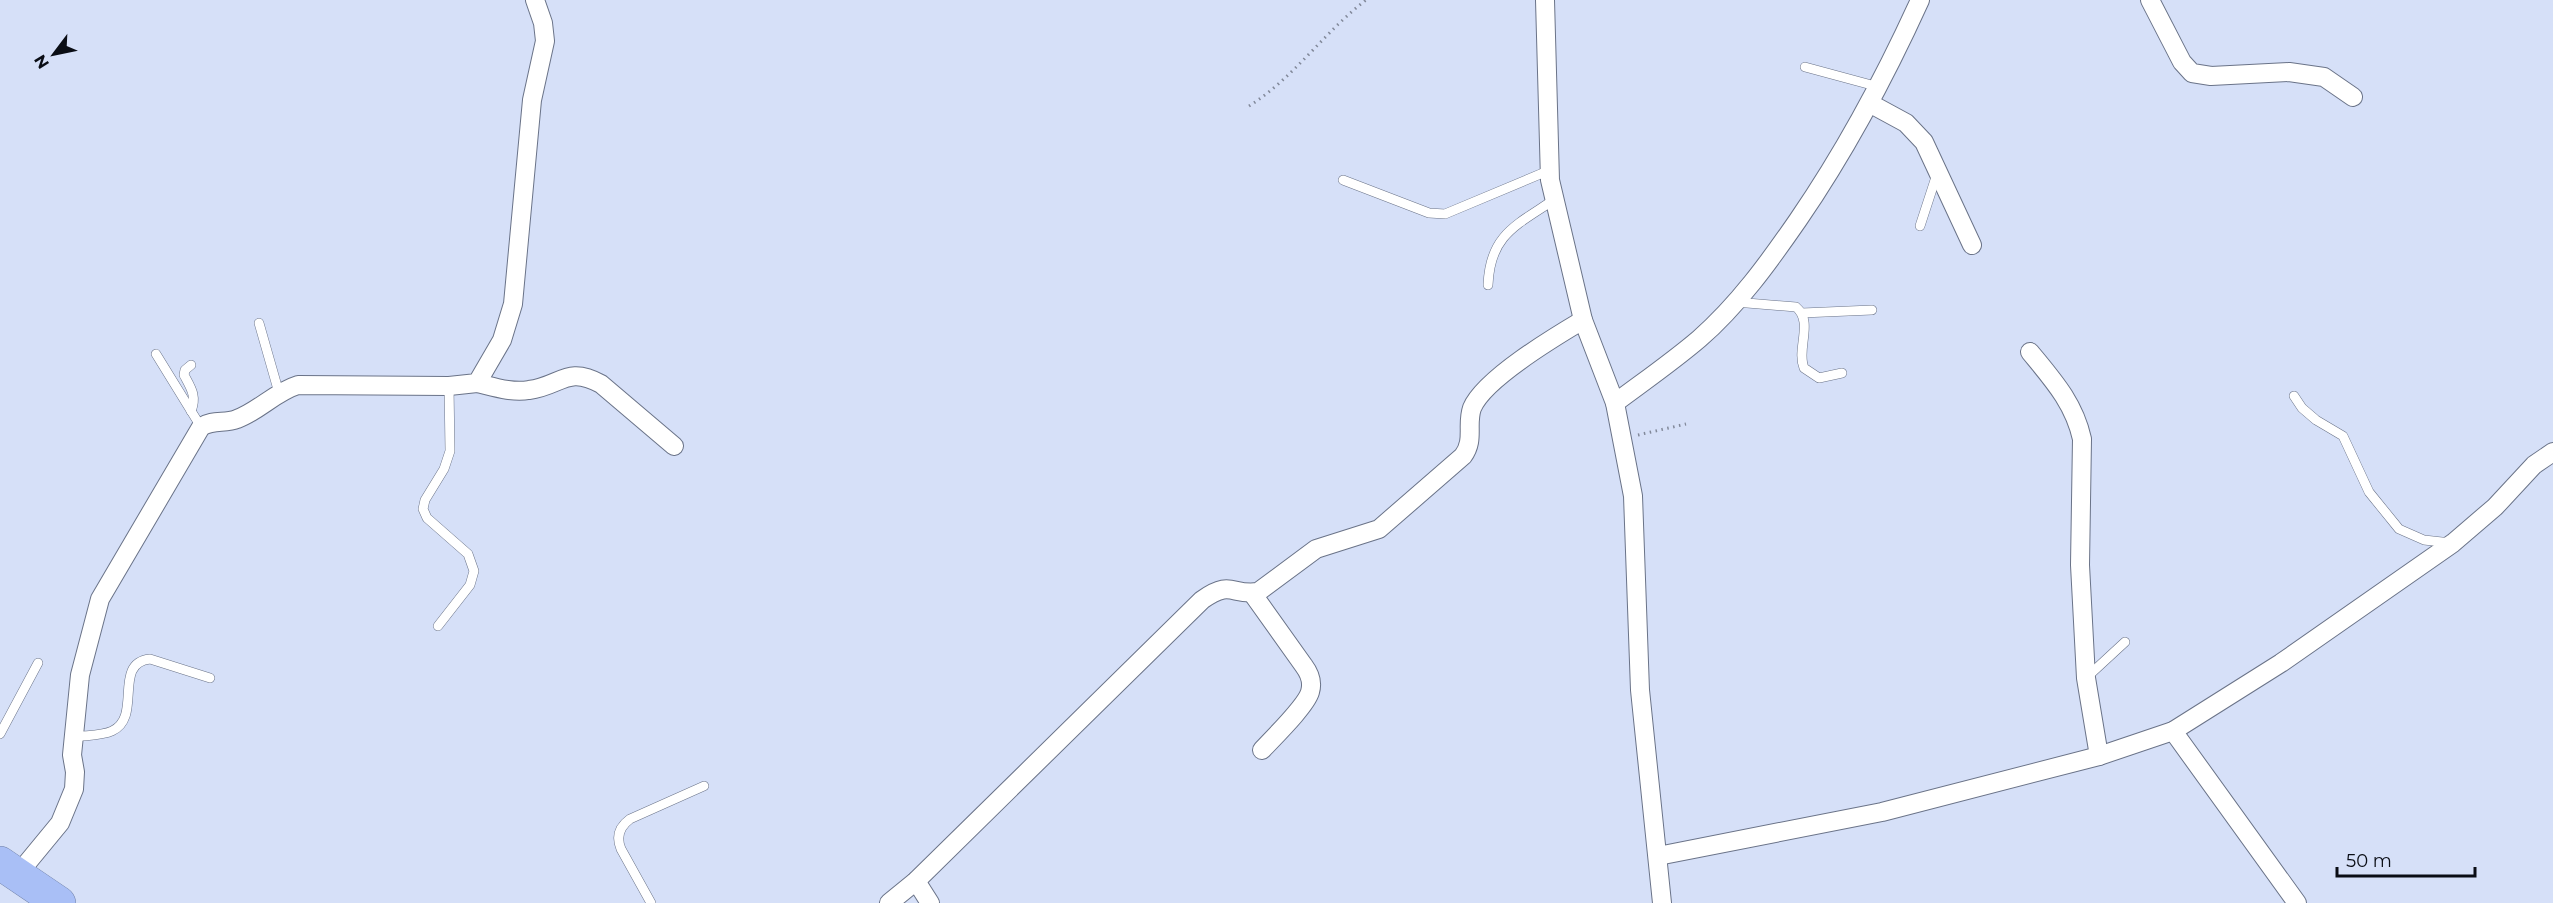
<svg xmlns="http://www.w3.org/2000/svg" width="2553" height="903" font-family="Montserrat,sans-serif">
<style>
.lines{fill:none;stroke-linecap:round;stroke-linejoin:round}
.lane-casing{stroke:#6a7388;stroke-width:10}
.street-casing{stroke:#6a7388;stroke-width:20}
.highway-casing{stroke:#7181a7;stroke-width:34}
.path{stroke:#82899a;stroke-width:3;stroke-dasharray:1.5 4.5;stroke-linecap:butt}
.lane{stroke:#fff;stroke-width:9}
.street{stroke:#fff;stroke-width:18}
.highway{stroke:#a9bff6;stroke-width:33}
</style>
<rect width="100%" height="100%" fill="#d6e0f8"/>
<g class="lines">
<defs>
<g id="lane">
<path d="M1805,67L1879,87"/>
<path d="M1343,180L1429,213L1445,214L1550,170"/>
<path d="M1920,226L1937,174"/>
<path d="M1488,285C1490,234 1517,225 1555,199"/>
<path d="M1735,302L1796,307C1814,322 1796,349 1804,368L1819,378L1842,373"/>
<path d="M1802,313L1872,310"/>
<path d="M259,323L279,393"/>
<path d="M156,354L201,427"/>
<path d="M2294,396L2302,408L2316,420L2343,436L2369,492L2399,529L2424,540L2451,543"/>
<path d="M191,411C197,396 191,388 184,375L185,370L191,365"/>
<path d="M438,626L470,585L474,571L468,554L427,518L423,509L425,500L444,469L450,451L449,386"/>
<path d="M2086,678L2125,642"/>
<path d="M0,734L38,663"/>
<path d="M74,737C86,735 101,736 112,731C143,717 112,663 150,659L210,678"/>
<path d="M651,903L621,849C616,837 619,827 630,819L704,786"/>
</g>
<g id="street">
<path d="M1545,0L1550,180L1583,320L1615,403L1633,496L1640,690L1662,903"/>
<path d="M2150,0L2182,62L2192,73L2211,76L2289,72L2324,77L2353,97"/>
<path d="M1871,104L1906,123L1924,142L1972,245"/>
<path d="M2030,352C2053,380 2074,403 2082,439L2080,565L2086,678L2099,756"/>
<path d="M477,383C494,387 512,393 529,390C561,386 567,365 601,384L674,446"/>
<path d="M1615,403C1643,382 1672,362 1699,339C1738,305 1769,262 1798,220C1846,150 1885,77 1920,0"/>
<path d="M1252,593L1304,666C1310,674 1313,682 1310,692C1306,706 1273,738 1262,750"/>
<path d="M2173,731L2297,903"/>
<path d="M1658,856L1882,812L2099,756L2173,731L2281,663L2453,543L2495,507L2534,465L2553,452"/>
<path d="M18,874L60,823L74,789L75,772L72,755L80,675L100,599L201,427C213,419 225,424 237,419C259,411 275,392 298,385L449,386L477,383L502,340L513,304L532,100L545,41L543,23L535,0"/>
<path d="M916,881L930,903"/>
<path d="M889,903L916,881L1202,600C1232,579 1231,596 1258,592L1316,549L1379,529L1463,456C1475,440 1466,425 1472,408C1484,379 1556,336 1583,320"/>
</g>
<path id="highway" d="M0,863L59,903"/>
</defs>
<use href="#lane" class="lane-casing"/>
<use href="#street" class="street-casing"/>
<use href="#highway" class="highway-casing"/>
<g class="path">
<path d="M1249,106C1294,78 1324,32 1366,0"/>
<path d="M1638,435L1686,424"/>
</g>
<use href="#lane" class="lane"/>
<use href="#street" class="street"/>
<use href="#highway" class="highway"/>
</g>
<g transform="translate(54 54) rotate(238)" stroke="#d6e0f8" stroke-width="4.5" paint-order="stroke">
<path d="M0-4.5L10 22L0 15L-10 22Z" fill="#0a0d15"/>
<text y="-9" font-size="16" font-weight="bold" text-anchor="middle" fill="#0a0d15">N</text>
</g>
<path d="M2337 867v9h138v-9" fill="none" stroke="#0a0d15" stroke-width="3"/>
<text x="2346" y="867" font-size="18" fill="#0a0d15" stroke="#d6e0f8" stroke-width="4.5" paint-order="stroke">50 m</text>
</svg>
